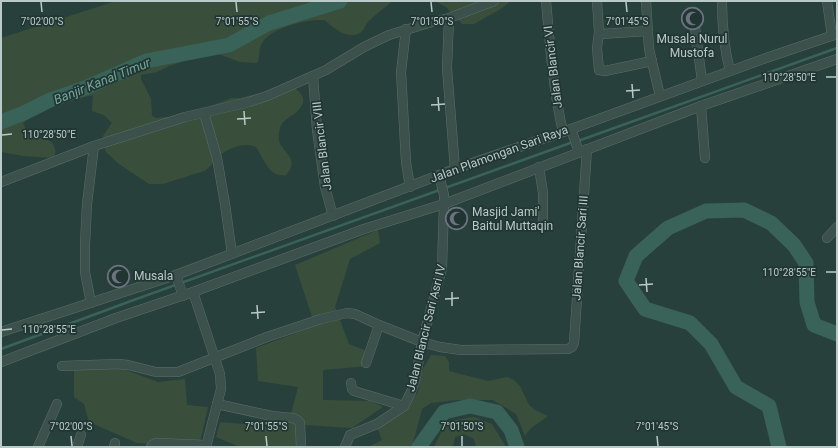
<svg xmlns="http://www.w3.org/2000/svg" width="838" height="448" font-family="Roboto,sans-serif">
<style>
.green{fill:#394f3c}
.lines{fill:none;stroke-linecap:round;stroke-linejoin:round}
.stream{stroke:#396259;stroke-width:2.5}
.river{stroke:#396259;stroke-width:15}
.minor-casing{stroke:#5a6e6a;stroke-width:10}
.minor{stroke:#3c504c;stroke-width:9}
.ticks{fill:none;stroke:#b9cac8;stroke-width:1.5}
.labels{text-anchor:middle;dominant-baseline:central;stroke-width:3.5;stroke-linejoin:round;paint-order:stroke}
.poi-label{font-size:12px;fill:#b9cac8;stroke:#213632;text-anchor:start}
.street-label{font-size:12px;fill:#b9cac8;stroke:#213632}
.water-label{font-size:13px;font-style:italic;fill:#74a79c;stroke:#213632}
.ticks-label{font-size:10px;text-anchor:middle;fill:#b9cac8;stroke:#213632;stroke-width:3.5;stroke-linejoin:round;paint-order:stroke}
</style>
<rect width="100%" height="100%" fill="#28403b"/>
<g class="green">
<path d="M116,1H392C385,8 377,13 370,20C366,23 365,29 361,32C349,41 333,28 325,20C307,19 272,27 262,43C258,49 261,57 257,63L240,62L213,52L169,66L157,72L141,75V79L151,99L152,116L156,118L186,115L232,98H240C252,95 264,92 276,89C279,89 285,86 288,86C296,87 307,96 302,105C293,122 277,114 279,142C286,155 299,160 286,175C269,178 264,159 256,147C244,141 226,149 218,157C213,162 210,168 204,171L163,184H149L119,164L106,152L103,144V136L112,123L104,115L92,111L93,95L52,105L38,111L23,123C25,128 28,133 33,136C41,140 53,137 55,149C56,153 55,155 53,158L24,156L1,152V38Z"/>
<path d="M435,1H511L499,10L474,24H462L446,7Z"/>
<path d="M378,230L380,243L350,259L335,307L349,344L369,352L368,366L323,370V400L370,401L383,407L352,428L304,425L302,447H240L216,437L220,422L245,424L262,420L289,422L298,387L258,381L256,348L315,326L295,265Z"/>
<path d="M431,355L445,356L449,362V371L488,381L507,377L514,380L520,386L529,405L535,410L548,416L530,429L525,436L516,414L493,400H457L431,403L422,409L412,447H368L382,440L375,422L409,404L418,392L423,369Z"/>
<path d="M74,369H123L158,382L185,379L187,405L208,407L200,442L165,445L137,443L89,422L84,404L74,397Z"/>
<path d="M474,417L492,424L506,447H476L474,439L464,434L455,437L453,447H434L445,424L456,420Z"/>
</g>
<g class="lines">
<g class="stream">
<path d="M578,141L837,48"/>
<path d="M1,349L131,301L573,142"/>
</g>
<g class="river">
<path d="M1,122L24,113L50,100L85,88L146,61L229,45L269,23L340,1"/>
<path d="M419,447L444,412L470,406L497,412L511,430L517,447"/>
<path d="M779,447L769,406L736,387L711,344L690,323L645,309L626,281L636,256L668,228L706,211L744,210L771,223L794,245L806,263L807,302L814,325L837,334"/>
</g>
<defs>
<g id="minor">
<path d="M546,1C550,45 553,89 563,132"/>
<path d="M597,1L599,32L597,48L599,70L605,71L652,61"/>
<path d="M646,1L649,49L660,96"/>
<path d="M722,1C722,25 724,48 730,71"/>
<path d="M827,1L832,36"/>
<path d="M449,18L447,68L455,169"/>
<path d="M695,27L702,81"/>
<path d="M406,29L401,72L406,162L410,187"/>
<path d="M599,32L601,34L648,31"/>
<path d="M313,76L317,130L325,187L333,216"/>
<path d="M701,106L705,158"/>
<path d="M204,113L217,158L225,204L232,254"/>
<path d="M571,129L579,152"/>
<path d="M94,146L185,117L249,102L267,96L326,70L364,47L389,35L432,22L449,18L494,1"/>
<path d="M539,167L543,193V219"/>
<path d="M1,182L94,146L87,204L85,244V272L91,303"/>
<path d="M827,238L837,227"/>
<path d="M176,275L183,296"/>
<path d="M193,292L220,374L221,389L206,447"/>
<path d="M1,332L176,275L455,169L563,132L766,58L837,34"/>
<path d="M1,362L116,318L193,292L364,229L444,204L701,106L837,59"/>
<path d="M366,363L379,325"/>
<path d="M62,366L118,364L128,365L156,372H178L267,337L321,319L347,313L355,314L379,325L422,342L440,347L461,350L568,349L572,347L574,343L587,149"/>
<path d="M351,383L352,389L354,391L404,406"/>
<path d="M217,404L272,416L293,418L297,420L300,423L301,447"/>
<path d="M38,447L57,404"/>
<path d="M77,447L81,435"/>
<path d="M114,447L115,443"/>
<path d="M151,447L152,445L156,443L206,445"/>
<path d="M345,447L350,435L377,424L404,406L411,392L415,382L422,342L442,268L444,204V195L439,175"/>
</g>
</defs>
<use href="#minor" class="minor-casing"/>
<use href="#minor" class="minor"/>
</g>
<path class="ticks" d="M41,2L42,12M236,2L237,12M431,2L432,12M626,2L627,12M826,77H836M632,84L633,98M626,91L640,90M438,97L439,111M431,105L445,104M244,111L245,125M237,119L251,118M2,135L12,134M826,272H836M646,278L647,292M639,285L653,284M452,292V306M445,299L459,298M257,305L258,319M251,313L265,312M2,330L12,329M71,436L72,446M266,436L267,446M462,436V446M657,436L658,446"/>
<defs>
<symbol id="mosque-ring" viewBox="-11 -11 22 22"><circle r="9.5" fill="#213632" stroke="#6b7280" stroke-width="1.5"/><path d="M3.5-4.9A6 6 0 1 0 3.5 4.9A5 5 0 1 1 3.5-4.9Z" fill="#6b7280"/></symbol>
</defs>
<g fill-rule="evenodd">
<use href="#mosque-ring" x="680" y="6" width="25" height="25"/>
<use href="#mosque-ring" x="444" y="206" width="25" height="25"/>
<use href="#mosque-ring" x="106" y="264" width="25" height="25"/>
</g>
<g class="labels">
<g class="poi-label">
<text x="692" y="39" text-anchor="middle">Musala Nurul<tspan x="692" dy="14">Mustofa</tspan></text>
<text x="472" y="212">Masjid Jami'<tspan x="472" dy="14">Baitul Muttaqin</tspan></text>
<text x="134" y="276">Musala</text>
</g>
<g class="street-label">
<text transform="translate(553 67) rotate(-97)">Jalan Blancir VI</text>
<text transform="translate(322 146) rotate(-97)">Jalan Blancir VIII</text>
<text transform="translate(499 154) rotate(-20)">Jalan Plamongan Sari Raya</text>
<text transform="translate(580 248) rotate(-86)">Jalan Blancir Sari III</text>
<text transform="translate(426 328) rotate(-76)">Jalan Blancir Sari Asri IV</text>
</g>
<g class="water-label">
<text transform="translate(102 81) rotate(-22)">Banjir Kanal Timur</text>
</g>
</g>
<g class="ticks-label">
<text x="42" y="25">7°02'00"S</text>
<text x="237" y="25">7°01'55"S</text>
<text x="432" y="25">7°01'50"S</text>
<text x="627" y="25">7°01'45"S</text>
<text x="789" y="81">110°28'50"E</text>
<text x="49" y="138">110°28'50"E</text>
<text x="789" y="276">110°28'55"E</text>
<text x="49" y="333">110°28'55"E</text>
<text x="71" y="430">7°02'00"S</text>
<text x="266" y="430">7°01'55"S</text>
<text x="462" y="430">7°01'50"S</text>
<text x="657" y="430">7°01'45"S</text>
</g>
<rect width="838" height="448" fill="none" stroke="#b9cac8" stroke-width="4"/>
</svg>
